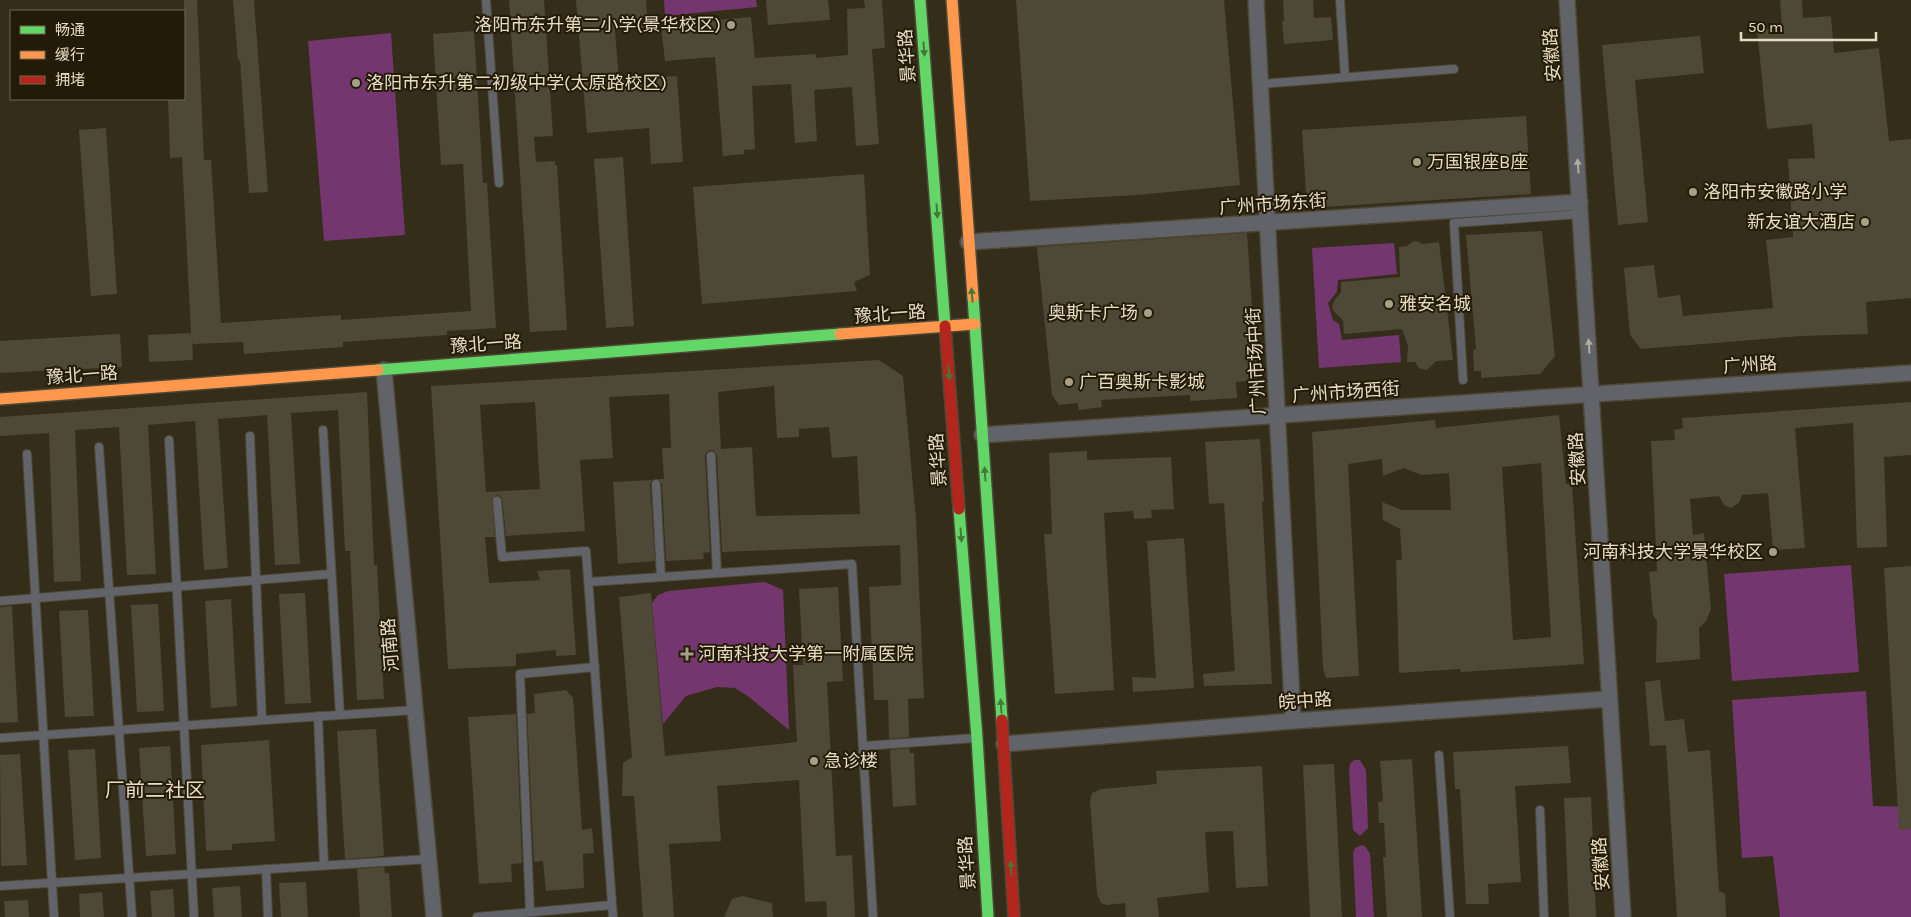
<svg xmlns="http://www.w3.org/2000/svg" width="1911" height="917" font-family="Karla,'Noto Sans SC',sans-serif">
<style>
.green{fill:#74366f}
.building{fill:#4e4836;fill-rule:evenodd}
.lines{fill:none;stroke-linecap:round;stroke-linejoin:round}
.lane-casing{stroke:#4e4837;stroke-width:10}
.street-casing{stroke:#4e4837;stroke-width:18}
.fast-casing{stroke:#4e4837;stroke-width:14}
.slow-casing{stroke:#4e4837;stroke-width:14}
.jam-casing{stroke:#4e4837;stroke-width:14}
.lane{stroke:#626369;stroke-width:8}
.street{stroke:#626369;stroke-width:15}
.fast{stroke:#63d668;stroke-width:11}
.slow{stroke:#ff974d;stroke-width:11}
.jam{stroke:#b3261e;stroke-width:11}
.oneway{fill:#437838}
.oneway2{fill:#b1ac9e}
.poi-dot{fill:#a89f87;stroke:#231b07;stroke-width:2}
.labels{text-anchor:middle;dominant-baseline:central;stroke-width:4;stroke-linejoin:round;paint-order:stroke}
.poi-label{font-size:18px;fill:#e6dcc2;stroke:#231b07;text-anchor:start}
.street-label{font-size:18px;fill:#e6dcc2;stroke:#231b07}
.quarter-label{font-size:20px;fill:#e6dcc2;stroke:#231b07}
</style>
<rect width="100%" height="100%" fill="#342d19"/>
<g class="green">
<path d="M664,0H756L757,7L665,16Z"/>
<path d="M391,33L405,235L324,241L308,41Z"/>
<path d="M1394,243L1397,274L1338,280L1337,292L1328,303L1333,320L1339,324L1342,340L1399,335L1401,362L1319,368L1312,248Z"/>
<path d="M1851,565L1859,672L1732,681L1724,574Z"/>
<path d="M765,582L783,590L789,730L749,697L735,688L717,687L686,696L663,724L652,603L658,595L668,591Z"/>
<path d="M1866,691L1873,806L1911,807V917H1780L1773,856L1742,858L1732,700Z"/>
<path d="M1354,760H1360L1366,770L1368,828L1360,836L1353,830L1349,772L1350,764Z"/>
<path d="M1362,845L1366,847L1370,854L1374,917H1356L1353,853L1355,848Z"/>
</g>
<g class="building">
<path d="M184,0H197L204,160H211L221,323L341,315V320L471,311L463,164L441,165L433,34L474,31L483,183H487L496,328L447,331V335L343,342V347L244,354L243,342L192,344V337L193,360L149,362L148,335L191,333L182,157L170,158L168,99H184Z"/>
<path d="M233,0H254L268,192L249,193L240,60L238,61Z"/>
<path d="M509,0H544L553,136L534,137L536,162L555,161V165H557L567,330L530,332Z"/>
<path d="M576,0H646L648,27L615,30L619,80L677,76L683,162L651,164L649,128L587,133Z"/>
<path d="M766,0H828L830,20L768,25Z"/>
<path d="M864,0H882L885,48L872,49L879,144L856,146L852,87L814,90L817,141L795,143L791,84L752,86L755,149L744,150V154L723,156L715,57L665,61L661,25L751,17L755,58L816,54V58L848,55L847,9L865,8Z"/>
<path d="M1016,0H1224L1240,185L1138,195L1030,201Z"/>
<path d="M1283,0H1313L1314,18L1331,17L1333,40L1284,44L1282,21H1284Z"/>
<path d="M1780,0H1802L1803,18L1831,16L1834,53L1879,48L1889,141L1911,139V298L1866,302L1868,334L1801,336L1641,349L1630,335L1624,268L1654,265L1658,298L1680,295L1683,316L1773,308L1766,240L1793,237L1788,159L1815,158L1812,124L1767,129L1757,30L1782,27Z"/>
<path d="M1700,36L1704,73L1635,80L1648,222L1618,225L1602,45Z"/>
<path d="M1526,116L1531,194L1307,208L1302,130Z"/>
<path d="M106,128L117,294L91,296L79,130Z"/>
<path d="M623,157L634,326L606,328L594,159Z"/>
<path d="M864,174L870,275L854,282L857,291L702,304L693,187Z"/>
<path d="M1542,231L1555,356L1540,374L1481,378V371H1474L1473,350L1476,349L1466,235Z"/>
<path d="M1247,233L1257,380L1236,382L1237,398L1190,401V395L1101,400L1102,407L1079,410L1077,403L1059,405L1052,395L1037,247Z"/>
<path d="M1417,241L1422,244L1439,242L1453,360L1436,361L1427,370L1419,368L1415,362H1407L1408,346L1402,329L1344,334L1343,320L1334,312L1332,307L1334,301L1341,292V282L1400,277L1399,247L1407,246L1412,242Z"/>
<path d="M120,334L122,367L0,373V341Z"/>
<path d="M879,360L903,376L916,519L924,698L908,699L909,737L889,739L888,700H874L869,587L901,585L900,545L722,552L717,456L714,451L710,450L706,453L705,456L710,552L703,553L704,559L666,561L662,484L659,479H664L662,448H671L669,394L609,397L613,458L580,460L585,531L506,536L502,498L497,495L492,499L495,537H485L489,583L540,580L537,571L570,569L576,655L556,656V650L516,654V666L448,669L431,386ZM774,386L777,438L799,437V429L829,427L832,458L857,456L860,514L756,516L752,447L721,449L718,392ZM535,402L540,489L486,492L480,405Z"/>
<path d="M367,392L374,565H377L384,699L357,700L350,551H345L338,410L291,413L300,564L275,565L267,415L218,419L228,568L204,570L195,421L148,425L156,574L127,575L119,427L75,430L81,581L54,582L49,433L0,436V417Z"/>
<path d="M1911,402V455L1884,457L1887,547L1857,548L1853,423L1795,428L1805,548L1773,550L1768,493L1742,495L1739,503L1731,508L1724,505L1719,496L1690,499L1693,535L1704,533L1711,609L1706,621L1699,628L1700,659L1656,663L1657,621L1653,615L1649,572L1657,571L1651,441L1675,440L1674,430L1683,428L1682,418Z"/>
<path d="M1559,415L1566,484H1572L1584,664L1461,672L1460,669L1399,673L1396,560H1402L1400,529L1383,520L1382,502L1402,510H1451L1449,473L1421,475L1404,468L1383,476L1382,459L1348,464L1359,676L1326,678L1323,668L1312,432L1435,420L1436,428ZM1541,463L1551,637L1513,640L1502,467Z"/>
<path d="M1260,439L1264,501H1262L1272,684L1204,686L1203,674L1235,671L1224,503L1209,504L1205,442Z"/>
<path d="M1087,451V460L1171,457L1174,509L1151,510L1152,518L1134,519L1133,511L1104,513L1114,690L1055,694L1044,534H1052L1049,453Z"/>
<path d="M652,480L650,484L655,561L618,564L613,482Z"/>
<path d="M1184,538L1194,688L1133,692L1132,677L1156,678L1147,541Z"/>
<path d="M1911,566V829L1899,830L1884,568Z"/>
<path d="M838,587L843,681L827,682L836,856L852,855L855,917H827L826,901L805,902L799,780L717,786L721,841L669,844L674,917H643L634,796H622L623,763L632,757L619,597L651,593L665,756L797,742L793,665H803L799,589Z"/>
<path d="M305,593L311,703L285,704L279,594Z"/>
<path d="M231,599L237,706L211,708L205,601Z"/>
<path d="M158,604L164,711L137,712L131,605Z"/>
<path d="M12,606L18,722L0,723V607Z"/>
<path d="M88,610L94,716L65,717L59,611Z"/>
<path d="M1660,680L1665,721L1684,719L1688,752L1710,750L1719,891L1725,894L1726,917H1677L1666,745L1650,746L1645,682Z"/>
<path d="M566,690L573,698L582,830L592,828L594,853L583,854L584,888L546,891L543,861L534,862L527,714L535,713L534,694Z"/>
<path d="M516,714L522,863L511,864L512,882L479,884L468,717Z"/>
<path d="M376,729L384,856L345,859L337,731Z"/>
<path d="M269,740L275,841L232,844V850L206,851L201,745Z"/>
<path d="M170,746L176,854L146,856L139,748Z"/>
<path d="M1568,746L1571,783L1515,786L1521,882L1488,884L1489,904H1466L1460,789H1455L1453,752Z"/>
<path d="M909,748L910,753H914L916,805L893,807L890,750Z"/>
<path d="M95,749L101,858L75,860L68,750Z"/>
<path d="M20,754L27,865L1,866L0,755Z"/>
<path d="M1412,759L1422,917H1387L1383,857H1386L1384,823H1379L1378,802L1383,801L1380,761Z"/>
<path d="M1334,764L1342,917H1310L1303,765Z"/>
<path d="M1262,766L1268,886L1236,888L1233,831L1205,832L1209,892L1157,898L1159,917H1126L1125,903L1107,905L1101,903L1097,894L1090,801L1092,793L1101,789L1157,784L1156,771Z"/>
<path d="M1591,797L1596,917H1569L1564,798Z"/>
<path d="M384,867L385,873H389L392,917H360L357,869Z"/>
<path d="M306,882L308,917H281L279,883Z"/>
<path d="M240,886L242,917H214L212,888Z"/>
<path d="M173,889L175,917H152L150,891Z"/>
<path d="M102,892L104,917H80L79,894Z"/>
<path d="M742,896L772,903L773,917H724L732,899Z"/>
<path d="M28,900L29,917H5L4,901Z"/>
</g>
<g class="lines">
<defs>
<g id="lane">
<path d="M486,0L499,183"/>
<path d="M1340,0L1345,77"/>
<path d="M1261,84L1454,69"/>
<path d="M1463,380L1454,223L1581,214"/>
<path d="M323,430L340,715"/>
<path d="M250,436L262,720"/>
<path d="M169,440L194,917"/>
<path d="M99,447L132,917"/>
<path d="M27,454L54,917"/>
<path d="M711,456L717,573"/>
<path d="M656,484L661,577"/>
<path d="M497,501L502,557L586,551L613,917"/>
<path d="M589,582L852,564L873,917"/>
<path d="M0,601L331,574"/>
<path d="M318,716L324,865"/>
<path d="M0,738L415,710"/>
<path d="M864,746L975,738"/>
<path d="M1439,755L1450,917"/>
<path d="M1540,810L1544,917"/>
<path d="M266,869L268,917"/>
<path d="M0,886L429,859"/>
<path d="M530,912L520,674L595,667"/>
<path d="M477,917L612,905"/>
</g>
<g id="street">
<path d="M1256,0L1293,721"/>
<path d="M1567,0C1587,306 1603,611 1623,917"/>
<path d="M968,242L1580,202"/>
<path d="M384,370L434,917"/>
<path d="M982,435L1911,373"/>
<path d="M1004,744L1293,721L1609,699"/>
</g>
<g id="fast">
<path d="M920,0L945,326"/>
<path d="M973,297L1002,720"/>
<path d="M378,370L840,334"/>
<path d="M959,509L977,738L988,917"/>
</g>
<g id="slow">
<path d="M952,0L973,297"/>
<path d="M840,334L975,324"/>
<path d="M0,399L378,370"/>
</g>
<g id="jam">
<path d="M945,326L959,509"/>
<path d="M1002,720L1014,917"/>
</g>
</defs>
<use href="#lane" class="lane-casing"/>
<use href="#street" class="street-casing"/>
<use href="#fast" class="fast-casing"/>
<use href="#slow" class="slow-casing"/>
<use href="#jam" class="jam-casing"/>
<use href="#lane" class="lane"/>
<use href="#street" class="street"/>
<use href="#fast" class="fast"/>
<use href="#slow" class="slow"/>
<use href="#jam" class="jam"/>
</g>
<defs><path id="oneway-solid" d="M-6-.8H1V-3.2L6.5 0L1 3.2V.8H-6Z" transform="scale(1.25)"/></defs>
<g class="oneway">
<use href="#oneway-solid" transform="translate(924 49) rotate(86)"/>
<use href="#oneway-solid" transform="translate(937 211) rotate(86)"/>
<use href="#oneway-solid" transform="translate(972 295) rotate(-95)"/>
<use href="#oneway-solid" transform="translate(949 373) rotate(86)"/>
<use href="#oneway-solid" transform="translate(985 474) rotate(-94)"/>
<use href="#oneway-solid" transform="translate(961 535) rotate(86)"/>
<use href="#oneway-solid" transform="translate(1001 706) rotate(-94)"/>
<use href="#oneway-solid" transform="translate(1011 868) rotate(-93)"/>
</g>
<g class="oneway2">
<use href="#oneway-solid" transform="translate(1578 166) rotate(-94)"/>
<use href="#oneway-solid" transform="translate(1589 346) rotate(-94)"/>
</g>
<g class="poi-dot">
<circle cx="731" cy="25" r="5"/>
<circle cx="356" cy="83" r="5"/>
<circle cx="1417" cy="162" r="5"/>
<circle cx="1693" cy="192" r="5"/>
<circle cx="1865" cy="222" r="5"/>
<circle cx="1389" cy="304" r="5"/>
<circle cx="1148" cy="313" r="5"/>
<circle cx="1069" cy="382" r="5"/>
<circle cx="1773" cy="552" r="5"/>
<path d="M684.5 646.5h5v5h5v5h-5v5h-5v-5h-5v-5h5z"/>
<circle cx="814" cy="761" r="5"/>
</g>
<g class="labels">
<g class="poi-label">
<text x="721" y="25" text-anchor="end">洛阳市东升第二小学(景华校区)</text>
<text x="366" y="83">洛阳市东升第二初级中学(太原路校区)</text>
<text x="1427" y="162">万国银座B座</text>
<text x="1703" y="192">洛阳市安徽路小学</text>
<text x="1855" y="222" text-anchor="end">新友谊大酒店</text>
<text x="1399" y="304">雅安名城</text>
<text x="1138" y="313" text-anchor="end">奥斯卡广场</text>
<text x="1079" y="382">广百奥斯卡影城</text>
<text x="1763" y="552" text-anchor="end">河南科技大学景华校区</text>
<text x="698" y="654">河南科技大学第一附属医院</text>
<text x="824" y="761">急诊楼</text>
</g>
<g class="street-label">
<text transform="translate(1552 55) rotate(-94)">安徽路</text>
<text transform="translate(907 56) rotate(-94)">景华路</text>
<text transform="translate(1273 204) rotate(-4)">广州市场东街</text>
<text transform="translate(890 314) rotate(-4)">豫北一路</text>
<text transform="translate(486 344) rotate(-4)">豫北一路</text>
<text transform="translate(1256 361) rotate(-93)">广州市场中街</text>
<text transform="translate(1750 365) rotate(-4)">广州路</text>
<text transform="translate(82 375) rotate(-4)">豫北一路</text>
<text transform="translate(1346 392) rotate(-4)">广州市场西街</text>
<text transform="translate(1577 459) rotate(-93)">安徽路</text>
<text transform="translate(938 460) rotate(-94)">景华路</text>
<text transform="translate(390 645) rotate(-95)">河南路</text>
<text transform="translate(1305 701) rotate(-4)">皖中路</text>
<text transform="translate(967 863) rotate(-94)">景华路</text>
<text transform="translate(1601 864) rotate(-94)">安徽路</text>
</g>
<g class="quarter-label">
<text x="155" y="790">厂前二社区</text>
</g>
</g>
<rect x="10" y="10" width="175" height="90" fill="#231b07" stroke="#716852"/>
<rect x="20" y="26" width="25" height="8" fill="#63d668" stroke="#716852"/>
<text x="55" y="35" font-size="15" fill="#e6dcc2">畅通</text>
<rect x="20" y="51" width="25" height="8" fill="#ff974d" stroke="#716852"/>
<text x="55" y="60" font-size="15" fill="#e6dcc2">缓行</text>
<rect x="20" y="76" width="25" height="8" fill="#b3261e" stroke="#716852"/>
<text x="55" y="85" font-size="15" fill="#e6dcc2">拥堵</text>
<path d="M1741 32v8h135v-8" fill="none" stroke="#e6dcc2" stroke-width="2.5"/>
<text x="1748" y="32" font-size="15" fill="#e6dcc2" stroke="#231b07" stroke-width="4" paint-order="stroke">50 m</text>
</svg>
